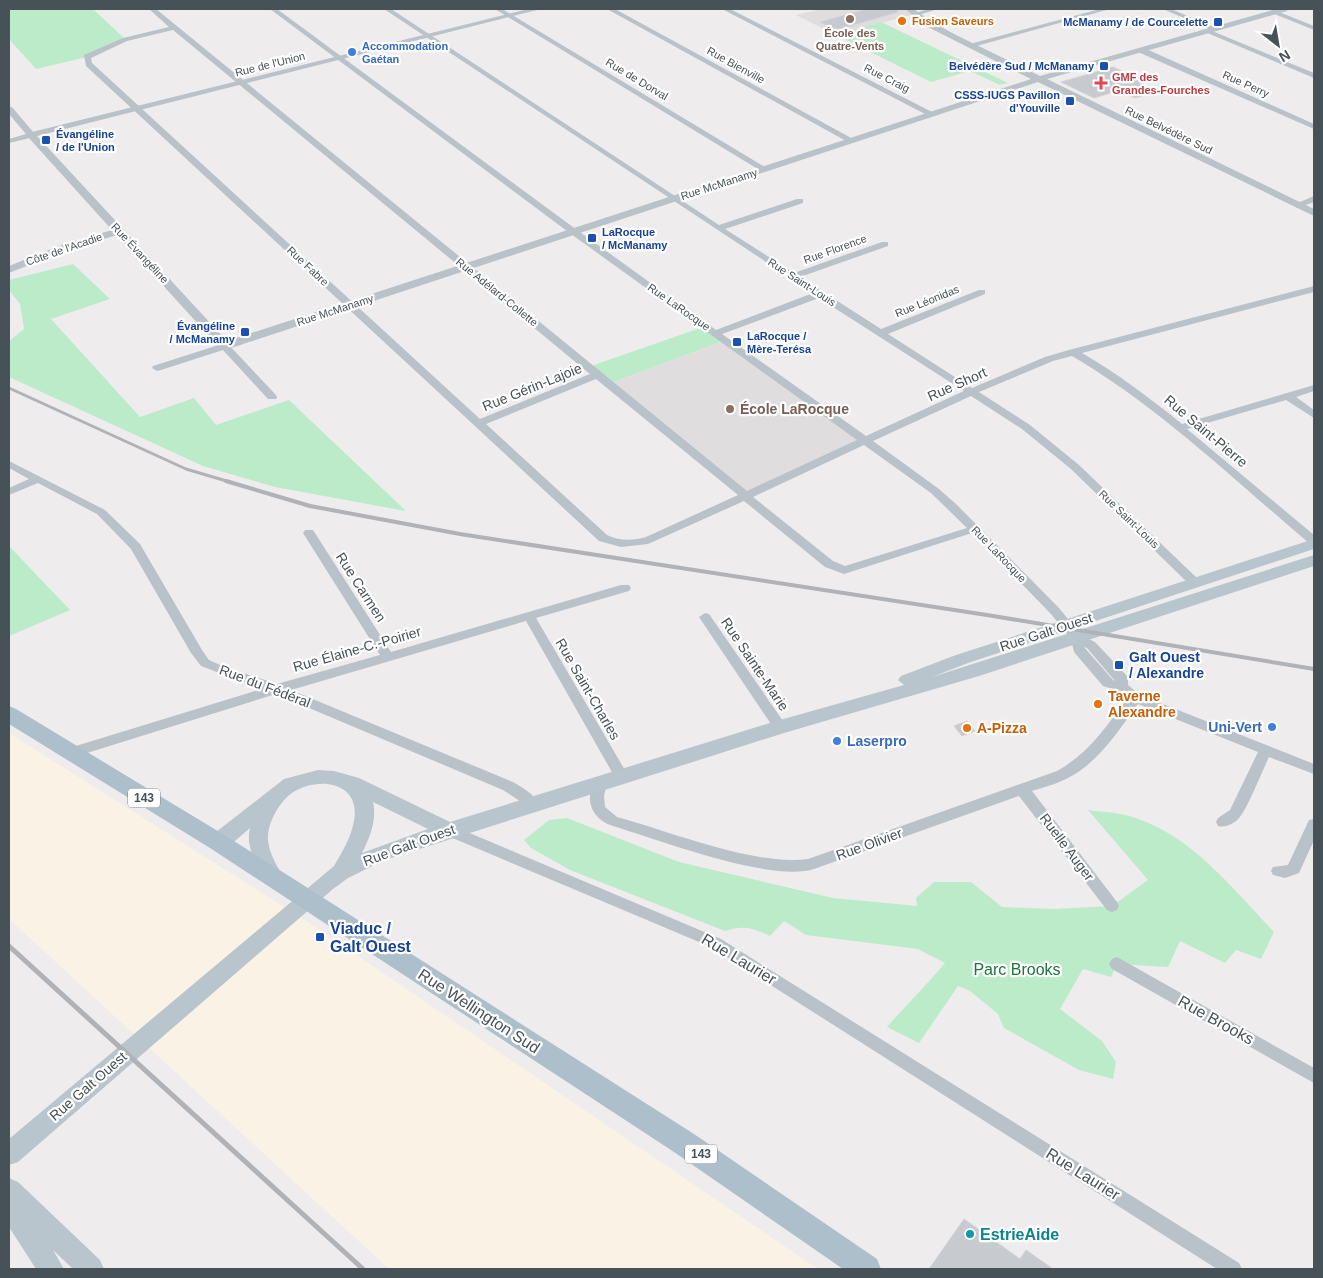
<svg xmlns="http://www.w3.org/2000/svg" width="1323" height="1278" font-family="Arial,sans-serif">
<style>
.commercial{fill:#faf2e5}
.education{fill:#e0ddde}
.green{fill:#bcebca}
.building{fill:#c7cacf;stroke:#d1d3d8}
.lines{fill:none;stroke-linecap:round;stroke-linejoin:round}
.minor{fill:#b8c2c8;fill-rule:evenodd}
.tertiary{fill:#b8c2c8;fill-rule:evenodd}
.secondary{fill:#b9c5cd;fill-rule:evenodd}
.primary{fill:#adbfca;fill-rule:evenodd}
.rail-far2{stroke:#afb2b6;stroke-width:3}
.rail-far1{stroke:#afb2b6;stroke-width:4}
.rail{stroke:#afb2b6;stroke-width:5}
.education-dot{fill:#8d6e63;stroke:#fff;stroke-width:2}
.food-dot{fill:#e8710a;stroke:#fff;stroke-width:2}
.transit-dot{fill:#1a4fb4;stroke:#fff;stroke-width:2}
.shop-dot{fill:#3f7fe0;stroke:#fff;stroke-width:2}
.health-dot{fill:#e0444e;stroke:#fff;stroke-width:2}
.culture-dot{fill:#0f9aa8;stroke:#fff;stroke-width:2}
.labels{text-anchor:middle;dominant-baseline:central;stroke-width:4.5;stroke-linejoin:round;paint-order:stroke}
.far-food-label{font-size:11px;font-weight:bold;fill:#c56008;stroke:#fff;text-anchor:start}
.far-transit-label{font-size:11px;font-weight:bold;fill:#164399;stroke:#fff;text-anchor:end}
.far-education-label{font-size:11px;font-weight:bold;fill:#785e54;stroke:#fff}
.far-shop-label{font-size:11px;font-weight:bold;fill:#366cbe;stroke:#fff;text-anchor:start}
.far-street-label{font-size:11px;fill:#465158;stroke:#fff}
.far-health-label{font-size:11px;font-weight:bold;fill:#be3a42;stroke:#fff;text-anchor:start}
.shield{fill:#fff;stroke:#7e858a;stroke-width:1}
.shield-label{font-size:12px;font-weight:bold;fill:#465158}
.street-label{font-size:14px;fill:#465158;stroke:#fff}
.education-label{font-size:14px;font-weight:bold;fill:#785e54;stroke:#fff;text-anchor:start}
.transit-label{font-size:14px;font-weight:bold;fill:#164399;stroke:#fff;text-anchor:start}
.food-label{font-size:14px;font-weight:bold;fill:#c56008;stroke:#fff;text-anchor:start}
.shop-label{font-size:14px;font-weight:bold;fill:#366cbe;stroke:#fff;text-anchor:end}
.near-transit-label{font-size:16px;font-weight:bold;fill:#164399;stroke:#fff;text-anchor:start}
.near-street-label{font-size:16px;fill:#465158;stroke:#fff}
.near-park-label{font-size:16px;fill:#1c743f;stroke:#fff}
.near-culture-label{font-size:16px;font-weight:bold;fill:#0d838f;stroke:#fff;text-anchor:start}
</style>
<rect width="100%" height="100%" fill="#efeced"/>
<path class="commercial" d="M9,733L311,924L818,1269H389L9,919Z"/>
<g class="education">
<path d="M822,9H909L915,14L836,35L796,15Z"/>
<path d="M726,340L865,442L745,495L608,384Z"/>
</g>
<g class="green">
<path d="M9,9H93L125,39L87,57L36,69L9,39Z"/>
<path d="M881,22L1008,83L1000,85L970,71L931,82L836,35Z"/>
<path d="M73,264L110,299L51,319L140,417L194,398L216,425L289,400L406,511L275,487L203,466L9,377V341L24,329L20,304L9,290V280Z"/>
<path d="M706,326L726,340L608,384L588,367Z"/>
<path d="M9,546L70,610L9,636Z"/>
<path d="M1088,810C1101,812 1116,812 1129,816C1189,832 1233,889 1274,932L1261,959L1236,950L1225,963L1180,941L1168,967L1117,964L1111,977L1083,969L1060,1009L1102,1041L1116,1062L1113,1079L1079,1070L1004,1028L998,1014L970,991L958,986L919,1043L887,1027C906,1005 926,986 945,963L918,949L806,935L784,921L770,936C752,928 744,925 725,931L570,870L531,848L524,840L549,820L567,818L679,862L833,898L917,906L916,898L934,882H971L1002,907L1053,909L1112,906L1148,880Z"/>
</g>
<g class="building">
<path d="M867,9H897L898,12L836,30L820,22Z"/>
<path d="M1113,67L1144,81L1139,83L1158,92L1135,98L1117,91L1094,98L1061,82Z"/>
<path d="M967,721L975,731L962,736L954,726Z"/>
<path d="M964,1219L1020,1259L1026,1250L1053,1269H929Z"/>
</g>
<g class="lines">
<g class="minor">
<path d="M149,9H156L747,491L857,440L571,234L270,9H277L577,230L716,330L813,293L384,9H391L719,225L797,199H803V203L725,229L794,273L882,242H888V246L800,277L881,329L979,290H985V294L888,334L972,388L1045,357L1069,350L1314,286V292L1082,353C1118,374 1150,398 1182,424L1314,385V391L1296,397L1314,410V418L1286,400L1187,429L1314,535V545L1310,544C1233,479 1159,407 1072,356L1053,361L979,392L1030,425L1079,465L1199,580L1201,583L1199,586H1191L1071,469L1022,429L971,396L873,441L939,489L957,505L1059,608L1081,635L1095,642L1127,676L1128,679V685L1140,695L1314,764V774L1269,757C1263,769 1247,810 1239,818C1234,824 1225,828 1218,826L1216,822L1218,818L1230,810L1258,752L1138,704C1118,731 1099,762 1068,778C1057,784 1044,787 1032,791L1117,902L1119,906L1117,910L1112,912L1107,910L1019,796L814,869C772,883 659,840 613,826C591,819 584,799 595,779L600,778L605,779L607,783L604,796L605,807L617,817C672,832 754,866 808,859L1057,771C1088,754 1106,727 1127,699L1116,690L1103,686L1074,652L1071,639L1051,614L972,533L844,574L825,567L744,501L648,544L621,547L599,541L86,66L84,55L123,38L169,27ZM173,30L590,374L480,419L92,63L91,58L127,41ZM819,298L964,391L866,436L722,334ZM596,379L738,495L646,537C632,541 620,541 607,535L486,424ZM864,445L931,493L967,528L845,566L833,561L753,497ZM1084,647L1087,648L1115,681L1113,680Z"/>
<path d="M495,9H502L768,169L761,171Z"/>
<path d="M607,9H615L855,140L848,142Z"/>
<path d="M722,9H730L936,114L929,116Z"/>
<path d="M928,9H938L915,16L912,14Z"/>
<path d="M1100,9H1110L973,47L966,45Z"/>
<path d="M1163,9H1171L1216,28V30L1212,31L1314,73V78L1205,32V30L1209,29Z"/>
<path d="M1274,10L1314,26V30L1272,13L1271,12Z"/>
<path d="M1138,48H1144L1314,124V129L1138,52Z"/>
<path d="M9,107H12L34,133V137L9,143V139L26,134L9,114Z"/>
<path d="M1314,196V202L1297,208L1293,205Z"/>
<path d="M225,343L228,344L276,395L277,397L276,399H268L223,350L161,370L157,371L152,368L153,366Z"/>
<path d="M9,461L105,510L140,544L202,650L209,660L225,667L277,684L380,655L303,533L305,530H313L391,652L621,585H629L631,588L629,591L536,618L629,777L627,781L622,782L617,781L526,621L291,690L513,782C523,788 533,793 539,804L537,808L532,809L503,790L276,694L71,758L66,757L64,753L66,749L262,689L201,666L191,653L131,549L97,514L38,483L9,495V488L29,479L9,468Z"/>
<path d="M705,613L709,614L785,724L787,727L785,730H775L699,617Z"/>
<path d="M1314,819V840L1299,873L1285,878L1273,875L1271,871L1273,867L1288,865L1309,820Z"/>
<path d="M448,824L721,939L1239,1263L1242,1269H1217L711,947L443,834L441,830L443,826Z"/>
<path d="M1117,957L1314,1068V1083L1112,969L1109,964L1112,959Z"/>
</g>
<path class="tertiary" d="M528,9H541L37,136L227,341L1031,79L926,26L905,9H914L932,22L956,35L1040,76L1276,9H1288L1287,11L1047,79L1314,209V216L1038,82L225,350L221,349L117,235L67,250L9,273V266L59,246L112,230L28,137V133Z"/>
<g class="secondary">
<path d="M1314,539V549L968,663L932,677L1314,555V566L979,676L784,733L385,860L348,878L333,889L18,1162L9,1165V1139L334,866C342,852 351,838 354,821C361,785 324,776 297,790C281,798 267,822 268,840C269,854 278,867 284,879L281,885L274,887L267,885C258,867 245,848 250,828C239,837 226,853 211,848L208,842L211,836L284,779L318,770L334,771L359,778L450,822L773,722L904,685L898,680L901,676L956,655ZM373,802L428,829L362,853C370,837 377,820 373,802Z"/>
<path d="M9,1178L18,1182L100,1260L104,1269H73L53,1250L64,1269H36L9,1227Z"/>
</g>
<path class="primary" d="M9,706L16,709L226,836L694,1134L877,1259L881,1269H843L674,1152L210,848L9,724Z"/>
<path class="rail-far2" d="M9,388L186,469L230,482"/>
<path class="rail-far1" d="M226,481L310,506L460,534L987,615L1314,669"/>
<path class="rail" d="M9,946L363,1269"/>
</g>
<g class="education-dot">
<circle cx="850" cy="19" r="5"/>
<circle cx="730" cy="409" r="5"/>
</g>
<g class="food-dot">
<circle cx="902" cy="21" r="5"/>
<circle cx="1098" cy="704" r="5"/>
<circle cx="967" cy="728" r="5"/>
</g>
<g class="transit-dot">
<rect x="1213" y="17" width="10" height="10" rx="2.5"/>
<rect x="1099" y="61" width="10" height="10" rx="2.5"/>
<rect x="1065" y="96" width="10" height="10" rx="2.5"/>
<rect x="41" y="135" width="10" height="10" rx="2.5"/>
<rect x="587" y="233" width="10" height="10" rx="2.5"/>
<rect x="240" y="327" width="10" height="10" rx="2.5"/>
<rect x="732" y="337" width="10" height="10" rx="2.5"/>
<rect x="1114" y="660" width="10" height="10" rx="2.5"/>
<rect x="315" y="932" width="10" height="10" rx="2.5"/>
</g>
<g class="shop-dot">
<circle cx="352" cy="52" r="5"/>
<circle cx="1272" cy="727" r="5"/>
<circle cx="837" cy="741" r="5"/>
</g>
<path class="health-dot" d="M1098.5 75.5h5v5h5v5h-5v5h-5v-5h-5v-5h5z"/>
<circle class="culture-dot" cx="970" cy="1234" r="5"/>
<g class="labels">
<g class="far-food-label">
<text x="912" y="21">Fusion Saveurs</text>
</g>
<g class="far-transit-label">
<text x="1208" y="22">McManamy / de Courcelette</text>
<text x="1094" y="66">Belvédère Sud / McManamy</text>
<text x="1060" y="95">CSSS-IUGS Pavillon<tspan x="1060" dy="13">d'Youville</tspan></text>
<text x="56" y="134" text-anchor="start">Évangéline<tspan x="56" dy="13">/ de l'Union</tspan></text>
<text x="602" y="232" text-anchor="start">LaRocque<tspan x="602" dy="13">/ McManamy</tspan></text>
<text x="235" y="326">Évangéline<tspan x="235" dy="13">/ McManamy</tspan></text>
<text x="747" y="336" text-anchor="start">LaRocque /<tspan x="747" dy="13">Mère-Terésa</tspan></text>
</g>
<g class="far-education-label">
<text x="850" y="33">École des<tspan x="850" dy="13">Quatre-Vents</tspan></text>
</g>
<g class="far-shop-label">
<text x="362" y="46">Accommodation<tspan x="362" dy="13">Gaétan</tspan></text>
</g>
<g class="far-street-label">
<text transform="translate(270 64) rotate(-14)">Rue de l'Union</text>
<text transform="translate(736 65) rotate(29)">Rue Bienville</text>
<text transform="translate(887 78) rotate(27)">Rue Craig</text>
<text transform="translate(637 79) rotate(31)">Rue de Dorval</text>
<text transform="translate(1246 84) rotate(24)">Rue Perry</text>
<text transform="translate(1169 130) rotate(26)">Rue Belvédère Sud</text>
<text transform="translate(719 184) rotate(-18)">Rue McManamy</text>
<text transform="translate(64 249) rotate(-19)">Côte de l'Acadie</text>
<text transform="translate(835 249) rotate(-20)">Rue Florence</text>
<text transform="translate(140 253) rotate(47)">Rue Évangéline</text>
<text transform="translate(308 266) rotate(43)">Rue Fabre</text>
<text transform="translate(802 282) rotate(33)">Rue Saint-Louis</text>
<text transform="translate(497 292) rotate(39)">Rue Adélard-Collette</text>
<text transform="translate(927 301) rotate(-22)">Rue Léonidas</text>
<text transform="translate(679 307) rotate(35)">Rue LaRocque</text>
<text transform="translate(335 310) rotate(-18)">Rue McManamy</text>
<text transform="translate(1129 519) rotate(44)">Rue Saint-Louis</text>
<text transform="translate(999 554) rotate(46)">Rue LaRocque</text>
</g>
<g class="far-health-label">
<text x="1112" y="77">GMF des<tspan x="1112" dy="13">Grandes-Fourches</tspan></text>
</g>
<g class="shield">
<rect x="128" y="788.5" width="32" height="19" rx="4"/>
<rect x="685" y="1144.5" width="32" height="19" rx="4"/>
</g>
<g class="shield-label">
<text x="144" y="798">143</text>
<text x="701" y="1154">143</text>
</g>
<g class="street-label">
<text transform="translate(957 384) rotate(-24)">Rue Short</text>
<text transform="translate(532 387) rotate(-22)">Rue Gérin-Lajoie</text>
<text transform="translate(1206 431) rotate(40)">Rue Saint-Pierre</text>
<text transform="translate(361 587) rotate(57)">Rue Carmen</text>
<text transform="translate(1046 632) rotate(-18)">Rue Galt Ouest</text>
<text transform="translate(357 649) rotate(-16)">Rue Élaine-C.-Poirier</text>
<text transform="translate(755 664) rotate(56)">Rue Sainte-Marie</text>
<text transform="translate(265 686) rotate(21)">Rue du Fédéral</text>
<text transform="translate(588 689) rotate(60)">Rue Saint-Charles</text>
<text transform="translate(869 844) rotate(-20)">Rue Olivier</text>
<text transform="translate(409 845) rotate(-20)">Rue Galt Ouest</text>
<text transform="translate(1067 847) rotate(53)">Ruelle Auger</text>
<text transform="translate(88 1086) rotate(-41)">Rue Galt Ouest</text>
</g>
<g class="education-label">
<text x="740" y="409">École LaRocque</text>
</g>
<g class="transit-label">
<text x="1129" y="657">Galt Ouest<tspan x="1129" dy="16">/ Alexandre</tspan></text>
</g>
<g class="food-label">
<text x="1108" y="696">Taverne<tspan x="1108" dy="16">Alexandre</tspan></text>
<text x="977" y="728">A-Pizza</text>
</g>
<g class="shop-label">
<text x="1262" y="727">Uni-Vert</text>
<text x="847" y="741" text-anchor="start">Laserpro</text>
</g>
<g class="near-transit-label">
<text x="330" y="928">Viaduc /<tspan x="330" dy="18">Galt Ouest</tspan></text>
</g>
<g class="near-street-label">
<text transform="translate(739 959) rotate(31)">Rue Laurier</text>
<text transform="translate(479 1011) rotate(33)">Rue Wellington Sud</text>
<text transform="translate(1216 1020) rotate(29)">Rue Brooks</text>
<text transform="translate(1083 1174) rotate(32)">Rue Laurier</text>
</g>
<g class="near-park-label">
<text x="1017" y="969">Parc Brooks</text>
</g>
<g class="near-culture-label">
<text x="980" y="1234">EstrieAide</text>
</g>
</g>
<rect width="1323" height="1278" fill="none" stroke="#465158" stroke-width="20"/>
<g transform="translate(1278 45) rotate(149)" stroke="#ffffff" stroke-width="4" paint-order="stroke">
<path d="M0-4L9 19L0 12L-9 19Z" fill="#465158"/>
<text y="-8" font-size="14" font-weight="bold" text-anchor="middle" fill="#465158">N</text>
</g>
</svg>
